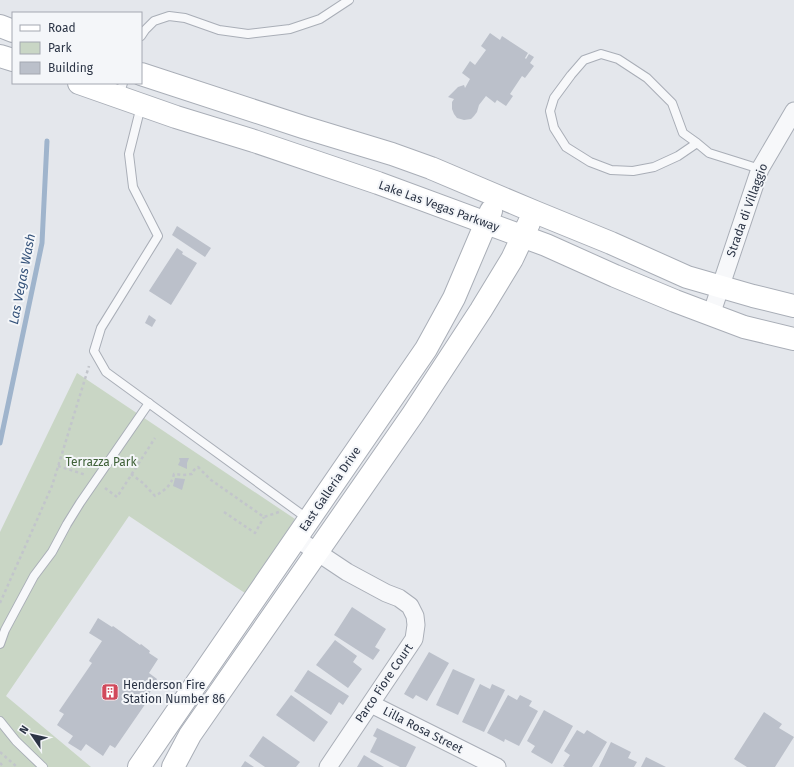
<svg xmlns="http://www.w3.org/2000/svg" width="794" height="767" font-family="'Fira Sans',sans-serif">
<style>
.green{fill:#c9d6c5}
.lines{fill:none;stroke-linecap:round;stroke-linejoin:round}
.stream{stroke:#9fb4cc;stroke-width:5}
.building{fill:#bbc0ca}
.lane-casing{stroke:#a9aeb7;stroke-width:10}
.street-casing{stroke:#a9aeb7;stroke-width:19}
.secondary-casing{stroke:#a9aeb7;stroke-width:24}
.path{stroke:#c2c5cb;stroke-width:2.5;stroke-dasharray:3 3;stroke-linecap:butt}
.lane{stroke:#f7f8fa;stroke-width:8}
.street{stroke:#f7f8fa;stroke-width:17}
.secondary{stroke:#fff;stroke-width:22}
.labels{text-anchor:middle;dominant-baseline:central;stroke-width:4;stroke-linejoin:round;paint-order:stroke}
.street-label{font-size:12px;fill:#2b3445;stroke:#f4f6f9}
.park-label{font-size:12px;fill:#3f6138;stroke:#f4f6f9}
.poi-label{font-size:12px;fill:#2b3445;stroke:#f4f6f9;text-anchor:start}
.water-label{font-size:13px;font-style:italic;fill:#34527a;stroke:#f4f6f9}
</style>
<rect width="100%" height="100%" fill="#e4e7ec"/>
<path class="green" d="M77,373L295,519L245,593L225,580L129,516L6,696L91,767H0V532Z"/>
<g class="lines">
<path class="stream" d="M0,443L42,243L47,141"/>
</g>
<g class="building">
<path d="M490,33L500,40L502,36L528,53L525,58L526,59L529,54L534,57L530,63L534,66L525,78L522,76L510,94L513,96L506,106L497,100L495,103L486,96L479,105L477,112L474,116L471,119L464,120L457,118L454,114L452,109V102L454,99L448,97L458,87L464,85L465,88L470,79L462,73L470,61L475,65L486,50L481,46Z"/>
<path d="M177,226L211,248L205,257L172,235Z"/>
<path d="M177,248L183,252L182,254L197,263L171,305L149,291Z"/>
<path d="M149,315L156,320L152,327L145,323Z"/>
<path d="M179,458H189L187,463V469L178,465L180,461Z"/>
<path d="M175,478L185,479L182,490L173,486Z"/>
<path d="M352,607L386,629L375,647L380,650L373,660L334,635Z"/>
<path d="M98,618L112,627L113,626L140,645L141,644L150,651L149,653L158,659L149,673L157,679L156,681L157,682L146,698H145L144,699L141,696L139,698L146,703L115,748L110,745L103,756L86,744L81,751L68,743L73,736L57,725L64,714L59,711L92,663L89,661L90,659L102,641L89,633Z"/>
<path d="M335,640L357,656L353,662L362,669L348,688L316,665Z"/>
<path d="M429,652L449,663L427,701L416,695L413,699L404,694Z"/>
<path d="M453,669L475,679L458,715L436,705Z"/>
<path d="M308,670L349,696L343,705L339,702L331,715L294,691Z"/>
<path d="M480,684L490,689L492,684L505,690L484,732L462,722Z"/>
<path d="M291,695L328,722L314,742L276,715Z"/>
<path d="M508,695L517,700L520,695L532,701L529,706L538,711L519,746L505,739L504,742L487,733Z"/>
<path d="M544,710L573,726L552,764L531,752L535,746L527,741Z"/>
<path d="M764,712L782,724L779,728L794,737L775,767H747L734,759Z"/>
<path d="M377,728L416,747L406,767H400L370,752L377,738L373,736Z"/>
<path d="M577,730L584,734L587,730L607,742L592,767H565L563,766L570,755L564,751Z"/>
<path d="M263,736L300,762L296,767H265L249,756Z"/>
<path d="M611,742L631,752L628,758L637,762L634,767H599Z"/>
<path d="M364,755L384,767H357Z"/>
<path d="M646,757L666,767H641Z"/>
<path d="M245,761L254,767H241Z"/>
</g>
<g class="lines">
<defs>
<g id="lane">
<path d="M141,36L145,30L154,21L169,16L185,18L219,30L248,34L290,29L320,19L349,0"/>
<path d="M119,96L123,83"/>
<path d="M141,106L129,154L133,187L158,236L101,328L94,351L106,372L308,519"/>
<path d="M697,143L678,156L654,167L633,171L611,170L590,162L566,147L554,128L550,111L554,98L571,75L584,60L601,54L618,59L647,78L672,103L683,133L697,143L709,153L760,169"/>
<path d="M0,644L5,630L34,576L52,552L67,524L80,503L149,403"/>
<path d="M0,721L16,741L43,767"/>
</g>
<g id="street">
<path d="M711,315L760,169L794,111"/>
<path d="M296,538L347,572L386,593L399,598L410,606L415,616L416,625L414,639L328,767"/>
<path d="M371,704L497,767"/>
</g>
<g id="secondary">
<path d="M0,26L13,31"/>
<path d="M0,56L13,60"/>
<path d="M141,74L303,127L392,154L431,168L535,212L611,243L687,277L753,296L794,306"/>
<path d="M79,83L176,117L254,141L378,183L546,245L615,276L675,301L744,327L794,339"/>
<path d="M139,767L426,349L454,298L491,211"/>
<path d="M173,767L190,735L413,414L481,310L512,259L529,223"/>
</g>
</defs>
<use href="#lane" class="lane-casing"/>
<use href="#street" class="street-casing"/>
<use href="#secondary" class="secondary-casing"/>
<g class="path">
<path d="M58,466L86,475"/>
<path d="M131,474L143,483L155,496C165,490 171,486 174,474L183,475L192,474L194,470L198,467L211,480L264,517L279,512"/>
<path d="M105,488L117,497L155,438"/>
<path d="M224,512L255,533L264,517"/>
<path d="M0,603L52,486L89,366"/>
<path d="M0,752L17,767"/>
<path d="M0,763L4,767"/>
</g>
<use href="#lane" class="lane"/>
<use href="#street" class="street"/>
<use href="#secondary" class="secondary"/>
</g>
<defs>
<symbol id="building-square" viewBox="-11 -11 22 22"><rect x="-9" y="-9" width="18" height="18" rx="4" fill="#d1495b" stroke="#f4f6f9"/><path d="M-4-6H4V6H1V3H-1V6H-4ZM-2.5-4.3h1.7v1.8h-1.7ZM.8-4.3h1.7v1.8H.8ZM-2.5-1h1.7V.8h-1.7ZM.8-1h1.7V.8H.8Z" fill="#fff"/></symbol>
</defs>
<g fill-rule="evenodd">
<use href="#building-square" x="100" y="682" width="20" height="20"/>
</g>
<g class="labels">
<g class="street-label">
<text transform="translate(439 206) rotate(20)">Lake Las Vegas Parkway</text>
<text transform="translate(747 210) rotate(-70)">Strada di Villaggio</text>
<text transform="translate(330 489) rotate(-56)">East Galleria Drive</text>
<text transform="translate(384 683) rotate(-56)">Parco Fiore Court</text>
<text transform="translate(423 730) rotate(27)">Lilla Rosa Street</text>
</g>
<g class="park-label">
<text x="101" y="462">Terrazza Park</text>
</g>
<g class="poi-label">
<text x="123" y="685">Henderson Fire<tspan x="123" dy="14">Station Number 86</tspan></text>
</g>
<g class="water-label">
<text transform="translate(22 279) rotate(-79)">Las Vegas Wash</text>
</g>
</g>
<rect x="12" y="12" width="130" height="72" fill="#f4f6f9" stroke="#a4a8b1"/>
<rect x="20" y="25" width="20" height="6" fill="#ffffff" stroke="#a4a8b1"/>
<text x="48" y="32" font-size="12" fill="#2b3445">Road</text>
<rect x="20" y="42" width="20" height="12" fill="#c9d6c5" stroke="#a4a8b1"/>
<text x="48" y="52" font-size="12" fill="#2b3445">Park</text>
<rect x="20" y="62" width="20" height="12" fill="#bbc0ca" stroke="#a4a8b1"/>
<text x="48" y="72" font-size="12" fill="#2b3445">Building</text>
<g transform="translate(32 735) rotate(304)" stroke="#f4f6f9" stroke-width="3" paint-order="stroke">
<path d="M0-3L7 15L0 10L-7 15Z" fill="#2b3445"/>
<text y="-6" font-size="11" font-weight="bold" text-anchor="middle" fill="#2b3445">N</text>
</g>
</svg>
